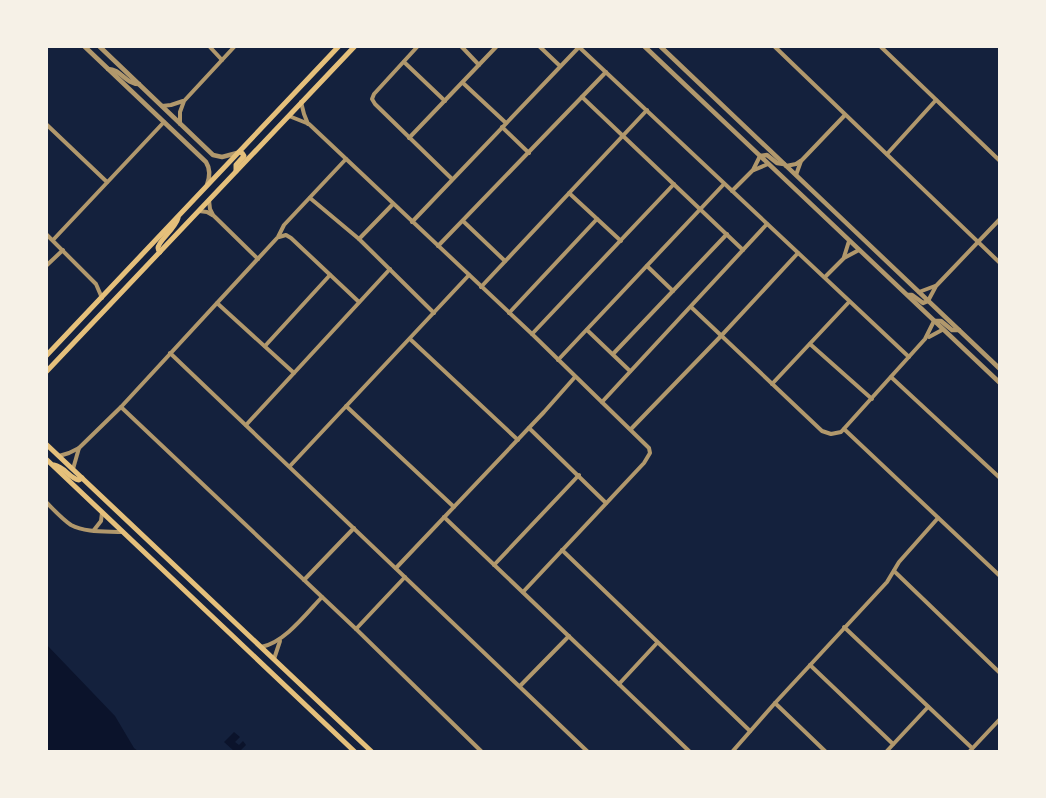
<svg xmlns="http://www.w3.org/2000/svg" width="1046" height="798" font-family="'Titillium Web',sans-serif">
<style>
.water{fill:#0b132b}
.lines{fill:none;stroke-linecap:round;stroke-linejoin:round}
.minor{stroke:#b1986c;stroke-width:4}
.tertiary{stroke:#b1986c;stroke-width:4.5}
.secondary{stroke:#e5c07b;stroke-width:5}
</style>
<rect width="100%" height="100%" fill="#14213d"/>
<g class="water">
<path d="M46,644L115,716L134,748L138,751H47Z"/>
<path d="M234,732L240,737L235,742L239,745L243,741L246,745L240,751H234L224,742Z"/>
</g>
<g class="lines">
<g class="minor">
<path d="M209,46L222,60"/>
<path d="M418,46L374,94L372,99L375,104L452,179"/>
<path d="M461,46L479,65"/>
<path d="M539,46L560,66"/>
<path d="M774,46L1000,263"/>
<path d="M880,46L1000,161"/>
<path d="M579,47L909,357"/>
<path d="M404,62L445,101"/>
<path d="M463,83L506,123"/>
<path d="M582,97L743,250"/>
<path d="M301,102L304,114L308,124"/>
<path d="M162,106L171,105L183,101"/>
<path d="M289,116L309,124L532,334L649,448L650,453L644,463L523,592"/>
<path d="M46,124L107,182"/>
<path d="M180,124V112L184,101L235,46"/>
<path d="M502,127L529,153"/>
<path d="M409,138L497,46"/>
<path d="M887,154L936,100"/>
<path d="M786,166L796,164L802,160L845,115"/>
<path d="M754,170L768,164"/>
<path d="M796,175L801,161"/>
<path d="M732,191L753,170L760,156"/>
<path d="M569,193L621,241"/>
<path d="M310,198L359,239L434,313"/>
<path d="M209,200L210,209L213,215"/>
<path d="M199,211L207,212L214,216L258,259"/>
<path d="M463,221L505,261"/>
<path d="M412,222L579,47"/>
<path d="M46,234L96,284L102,298"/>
<path d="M279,237L286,235L291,238L359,302"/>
<path d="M359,239L393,204"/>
<path d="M53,240L164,122"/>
<path d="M438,246L606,72"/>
<path d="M844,257L849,241"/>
<path d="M46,266L63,250"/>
<path d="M647,266L673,291"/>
<path d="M825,277L844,258L859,250"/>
<path d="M481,287L647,110"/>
<path d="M919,292L935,286"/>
<path d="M928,301L936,286L1000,219"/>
<path d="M217,303L294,373"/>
<path d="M691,307L822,431L831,434L841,432L925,339L934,321"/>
<path d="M509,313L597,219"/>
<path d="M587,330L630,371"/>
<path d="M532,334L674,184"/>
<path d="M929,337L942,330"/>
<path d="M410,339L518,440"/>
<path d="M810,344L872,399"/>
<path d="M265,346L330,275"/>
<path d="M170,353L588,752"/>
<path d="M613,354L727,234"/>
<path d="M558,360L724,184"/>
<path d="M891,377L1000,478"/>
<path d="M772,384L849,302"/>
<path d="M602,402L767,224"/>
<path d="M346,406L454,507"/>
<path d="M121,407L356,629L482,752"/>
<path d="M246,425L390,269"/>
<path d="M529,428L606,503"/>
<path d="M631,429L721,336L798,253"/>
<path d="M844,429L1000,576"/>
<path d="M59,456L69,453L79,448L121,407L278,237L284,225L346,159"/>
<path d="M290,466L469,275"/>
<path d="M73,469L79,448"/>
<path d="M46,502C54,510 62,519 71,525C86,533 106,531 123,532"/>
<path d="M444,517L690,752"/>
<path d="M94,530L101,521L102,513"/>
<path d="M562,550L750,731"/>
<path d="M494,565L579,475"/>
<path d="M396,568L544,412L575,377"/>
<path d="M894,571L1000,673"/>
<path d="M304,580L354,528"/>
<path d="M844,627L972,748"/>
<path d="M356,629L405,577"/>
<path d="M261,647C284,643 306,614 322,597"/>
<path d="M274,659L280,641"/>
<path d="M810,665L893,744"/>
<path d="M619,684L657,643"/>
<path d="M520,686L569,636"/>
<path d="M775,703L826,752"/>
<path d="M732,752L775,703L887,582L899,562L938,518"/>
<path d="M886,752L928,707"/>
<path d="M969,752L1000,719"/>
</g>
<g class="tertiary">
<path d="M84,46L206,162C211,170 210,177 207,185"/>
<path d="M99,46L213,155L222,157L237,153"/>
<path d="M644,46L1000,383"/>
<path d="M660,46L1000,369"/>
<path d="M108,69C121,69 125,84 139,84"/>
<path d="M760,156L767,155L777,163L784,164"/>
<path d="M908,295H912L923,303L928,301"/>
<path d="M934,321H941L952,330H959"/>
</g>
<g class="secondary">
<path d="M236,171V165L244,156L242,153L239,152"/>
<path d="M160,252C159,251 158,249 158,248C158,241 175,229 178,218"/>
<path d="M46,356L339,46"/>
<path d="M46,372L355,46"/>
<path d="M46,444L372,752"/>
<path d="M46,459L355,752"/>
<path d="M54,465C65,467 69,478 79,480L82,478"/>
</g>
</g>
<rect width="1046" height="798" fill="none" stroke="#f6f1e7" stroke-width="96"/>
</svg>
